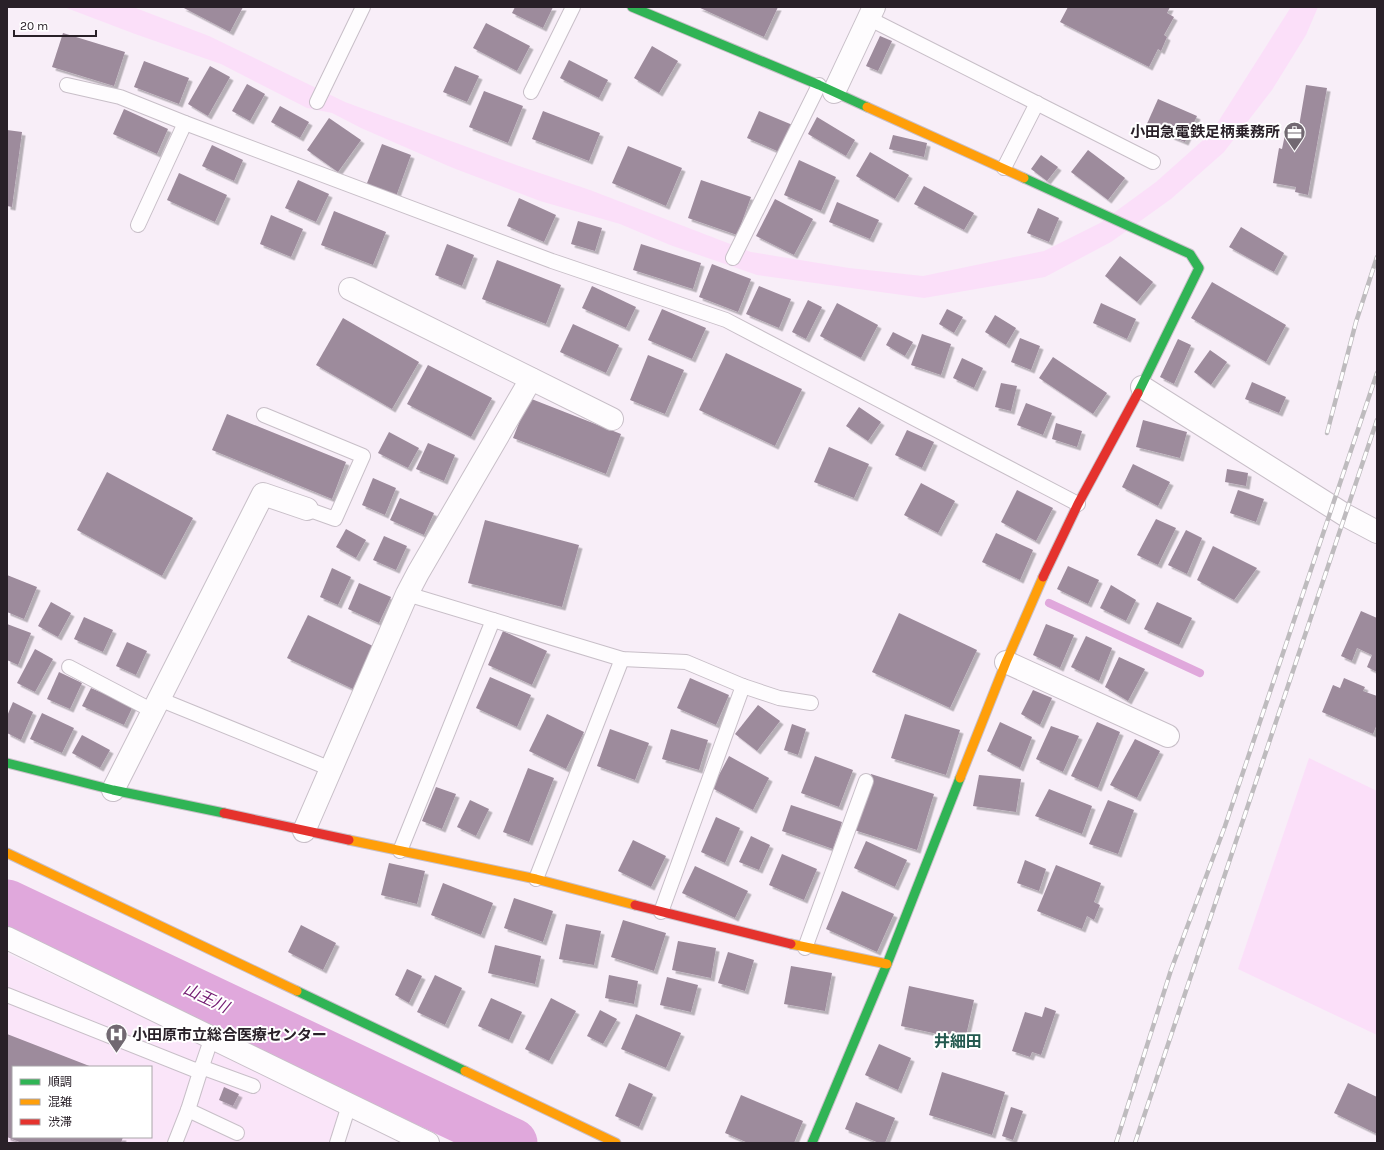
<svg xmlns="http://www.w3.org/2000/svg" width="1384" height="1150" font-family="Karla,'Noto Sans JP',sans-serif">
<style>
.built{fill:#fae5f9;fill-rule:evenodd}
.green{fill:#fbdff9}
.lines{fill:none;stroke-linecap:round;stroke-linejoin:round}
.stream{stroke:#e0a8dc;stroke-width:8}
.river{stroke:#e0a8dc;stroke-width:49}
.building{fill:#9d8b9c;filter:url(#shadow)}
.lane-casing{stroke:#c8bfc8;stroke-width:16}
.street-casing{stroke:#c8bfc8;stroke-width:24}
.fast-casing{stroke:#c8bfc8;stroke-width:11}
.slow-casing{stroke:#c8bfc8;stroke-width:11}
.jam-casing{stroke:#c8bfc8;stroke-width:11}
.lane{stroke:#fefcfe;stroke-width:14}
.street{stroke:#fefcfe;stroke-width:22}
.fast{stroke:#30b455;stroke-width:9}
.slow{stroke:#ff9f0a;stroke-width:9}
.jam{stroke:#e5322d;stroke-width:9}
.rail-casing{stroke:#bebbbe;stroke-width:4.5}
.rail{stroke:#fff;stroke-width:3;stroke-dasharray:9;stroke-linecap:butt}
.labels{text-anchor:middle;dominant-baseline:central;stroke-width:4;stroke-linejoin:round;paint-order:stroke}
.poi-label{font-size:15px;font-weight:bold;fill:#292028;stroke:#fff;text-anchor:end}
.water-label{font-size:16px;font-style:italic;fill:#721970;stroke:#fff}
.neighbourhood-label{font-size:16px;font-weight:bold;fill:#23594f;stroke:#fff}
</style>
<defs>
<filter id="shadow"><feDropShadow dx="3.5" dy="3.5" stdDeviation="0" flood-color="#0004"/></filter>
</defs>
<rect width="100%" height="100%" fill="#f8eef8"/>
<path class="built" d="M7,953L341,1111L331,1143H7ZM13,1067H151V1137H13Z"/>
<g class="green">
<path d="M64,7H133L209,36L345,102L519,166L590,190L751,252L849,268L923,276L1044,251L1100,223L1156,182L1211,133L1291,7H1318L1306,35L1272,90L1224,152L1171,199L1111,242L1045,277L924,298L757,275L670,245L620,224L540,201L453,168L361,128L332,113L307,108L221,64L135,34Z"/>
<path d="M1309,758L1377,791V1035L1238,969Z"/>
</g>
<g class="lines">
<path class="stream" d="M1049,603L1200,673"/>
<path class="river" d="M7,904L513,1143"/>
</g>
<g class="building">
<path d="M182,7H243L230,32Z"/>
<path d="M515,7H553L543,28L512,13Z"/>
<path d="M698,7H778L764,37Z"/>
<path d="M1068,7H1170L1167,13L1174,17L1164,35L1167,37L1161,51L1158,49L1149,67L1060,22Z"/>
<path d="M486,23L530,46L517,71L473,48Z"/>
<path d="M63,33L125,52L114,86L52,67Z"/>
<path d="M880,36L892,41L878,71L866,66Z"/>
<path d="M652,46L678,61L659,93L634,78Z"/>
<path d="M569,60L608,80L599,98L560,78Z"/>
<path d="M144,61L189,78L179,104L134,87Z"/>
<path d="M210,66L230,77L208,116L188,104Z"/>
<path d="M455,66L479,76L467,102L443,92Z"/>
<path d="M247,84L265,94L250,121L232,111Z"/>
<path d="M1306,85L1327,88L1308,195L1295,192L1296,187L1273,183L1279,148L1282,149L1286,130L1298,132Z"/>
<path d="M484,91L523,106L508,143L469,127Z"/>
<path d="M1158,99L1197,116L1185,142L1146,126Z"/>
<path d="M280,106L309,122L300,138L271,122Z"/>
<path d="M124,109L168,129L157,154L113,134Z"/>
<path d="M543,111L600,133L589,161L532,139Z"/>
<path d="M759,111L795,126L784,154L747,138Z"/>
<path d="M817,117L855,140L846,156L808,134Z"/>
<path d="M329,118L361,140L338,172L307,150Z"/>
<path d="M7,130L22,132L12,207L7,206Z"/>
<path d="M893,135L927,143L924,157L889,149Z"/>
<path d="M382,144L411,155L394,202L364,191Z"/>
<path d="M212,145L243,160L234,181L202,166Z"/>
<path d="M628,146L682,168L666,206L612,183Z"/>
<path d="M1088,150L1125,178L1108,200L1071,172Z"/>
<path d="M870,152L909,175L895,199L856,176Z"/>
<path d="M1041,155L1058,167L1047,181L1031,169Z"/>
<path d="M799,160L836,177L821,211L784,195Z"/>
<path d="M179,173L227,195L215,222L167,200Z"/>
<path d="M298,180L329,194L316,222L285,208Z"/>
<path d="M701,180L751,197L737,235L688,218Z"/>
<path d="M924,186L974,213L964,230L914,204Z"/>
<path d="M519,198L556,215L544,242L507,226Z"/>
<path d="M775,199L813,219L794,255L756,236Z"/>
<path d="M837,202L879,220L870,239L829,222Z"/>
<path d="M1038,208L1059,218L1049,242L1027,233Z"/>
<path d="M334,211L386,232L373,265L321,245Z"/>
<path d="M271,215L303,229L291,257L260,244Z"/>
<path d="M578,221L602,228L595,251L571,244Z"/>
<path d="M1241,227L1284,253L1274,272L1229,247Z"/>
<path d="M447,244L474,255L462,286L435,275Z"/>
<path d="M641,244L701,263L693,289L633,270Z"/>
<path d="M1120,256L1153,282L1137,302L1105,276Z"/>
<path d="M497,260L561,285L546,324L482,299Z"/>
<path d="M712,264L751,279L738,312L699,297Z"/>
<path d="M1212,282L1286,325L1266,362L1191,318Z"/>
<path d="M592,286L636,307L626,328L582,308Z"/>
<path d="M759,286L791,299L779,328L746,314Z"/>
<path d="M808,300L822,307L806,339L792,332Z"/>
<path d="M837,303L878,325L861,358L820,336Z"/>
<path d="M1101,303L1136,319L1127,339L1093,323Z"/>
<path d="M662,309L706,328L692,359L648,340Z"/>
<path d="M947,309L963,317L954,333L939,324Z"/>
<path d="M995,315L1016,328L1006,345L985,332Z"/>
<path d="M343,318L419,362L392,409L316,365Z"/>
<path d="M573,324L619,345L606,373L560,352Z"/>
<path d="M893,332L913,342L905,356L886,345Z"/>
<path d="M922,334L951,344L941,375L911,365Z"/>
<path d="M1020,338L1040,346L1031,370L1011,362Z"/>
<path d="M1178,339L1191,345L1174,384L1160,377Z"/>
<path d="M1210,350L1227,362L1211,385L1194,372Z"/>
<path d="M726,353L802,389L775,446L699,410Z"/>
<path d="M648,355L684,370L665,414L630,400Z"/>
<path d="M1053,357L1107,393L1093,414L1039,378Z"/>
<path d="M962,358L983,368L974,388L953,378Z"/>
<path d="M428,365L492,398L471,437L407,404Z"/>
<path d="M1252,382L1286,397L1279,413L1245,399Z"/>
<path d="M1001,383L1017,386L1011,411L995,407Z"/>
<path d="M529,398L621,434L606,474L513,438Z"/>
<path d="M1026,403L1052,413L1043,435L1017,425Z"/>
<path d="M859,407L881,422L868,441L846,426Z"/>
<path d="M227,414L346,462L332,499L212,450Z"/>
<path d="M1143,420L1187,432L1180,458L1136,447Z"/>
<path d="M1056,423L1082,431L1077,447L1052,439Z"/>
<path d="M907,430L934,442L922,468L895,455Z"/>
<path d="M389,432L419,448L408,468L378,453Z"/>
<path d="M428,443L455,455L444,481L416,469Z"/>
<path d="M829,447L869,464L854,498L814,482Z"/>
<path d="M1133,464L1170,482L1158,506L1122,487Z"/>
<path d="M1227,469L1248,473L1246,486L1225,482Z"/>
<path d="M107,472L193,518L162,576L77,530Z"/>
<path d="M373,478L396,488L385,515L362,505Z"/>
<path d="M921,483L955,501L938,533L904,515Z"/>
<path d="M1017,490L1053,508L1036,541L1001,522Z"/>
<path d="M1238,490L1264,499L1256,522L1230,513Z"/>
<path d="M400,498L434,513L424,535L390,520Z"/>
<path d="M1156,519L1176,528L1158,565L1137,555Z"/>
<path d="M485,520L579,545L562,607L468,583Z"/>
<path d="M346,529L366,540L356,558L336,547Z"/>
<path d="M1186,530L1202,538L1187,574L1168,565Z"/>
<path d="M996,533L1033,550L1020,580L982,562Z"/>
<path d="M384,536L407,546L396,570L373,560Z"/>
<path d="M1213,546L1257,568L1234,600L1197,580Z"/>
<path d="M1068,566L1099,580L1088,604L1057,589Z"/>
<path d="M332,568L351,577L338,605L320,597Z"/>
<path d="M7,575L37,587L24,619L7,612Z"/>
<path d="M359,583L391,597L379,623L348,609Z"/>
<path d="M1111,585L1136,600L1126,621L1100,608Z"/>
<path d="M51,602L71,613L58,637L38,626Z"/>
<path d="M1157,602L1192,618L1179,645L1144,629Z"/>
<path d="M1361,611L1377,618V672L1367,667L1372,655L1357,648L1352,661L1341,656Z"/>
<path d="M899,613L977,650L950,708L872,672Z"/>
<path d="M308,615L373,646L353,689L287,658Z"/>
<path d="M84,617L113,630L103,652L74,639Z"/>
<path d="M7,624L31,633L18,665L7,660Z"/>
<path d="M1046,624L1074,635L1060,668L1033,655Z"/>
<path d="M503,631L547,651L532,685L488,665Z"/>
<path d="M1086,636L1112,648L1099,681L1071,667Z"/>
<path d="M127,642L147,651L136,675L116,666Z"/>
<path d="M35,649L53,659L35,692L17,683Z"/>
<path d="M1119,657L1145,669L1128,701L1105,687Z"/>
<path d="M59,672L82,683L70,709L47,699Z"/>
<path d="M490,677L531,695L517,727L476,708Z"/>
<path d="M690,678L729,695L716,725L677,708Z"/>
<path d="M1344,678L1365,687L1363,691L1377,696V724L1373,734L1322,712L1333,685L1340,688Z"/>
<path d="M91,688L133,706L124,725L82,706Z"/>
<path d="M1033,690L1052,698L1040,725L1021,714Z"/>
<path d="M13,702L33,712L21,740L7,733V716Z"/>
<path d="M758,705L780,721L757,751L735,734Z"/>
<path d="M42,713L74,728L62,753L30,739Z"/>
<path d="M547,714L584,732L566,769L529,751Z"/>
<path d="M905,714L960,730L946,775L891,758Z"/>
<path d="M1000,722L1032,737L1020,768L987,751Z"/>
<path d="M1097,722L1120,732L1098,788L1071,776Z"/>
<path d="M792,724L806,729L798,755L784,750Z"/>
<path d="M1051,726L1079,736L1063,772L1036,759Z"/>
<path d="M610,729L649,743L635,780L597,766Z"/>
<path d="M671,729L708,740L699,770L662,759Z"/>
<path d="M82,735L110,750L100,768L72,753Z"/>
<path d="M1135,739L1160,751L1137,798L1110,785Z"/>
<path d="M729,756L769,778L753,810L712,788Z"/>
<path d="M815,756L853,770L839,807L801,793Z"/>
<path d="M528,768L554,778L529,842L503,832Z"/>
<path d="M871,774L934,794L917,850L854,830Z"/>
<path d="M979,775L1021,779L1016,812L973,806Z"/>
<path d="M436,787L456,794L442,829L422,821Z"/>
<path d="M1049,789L1092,806L1082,834L1035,816Z"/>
<path d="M470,800L489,809L476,836L457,827Z"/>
<path d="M1108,800L1134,810L1118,854L1089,844Z"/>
<path d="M791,805L842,822L833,849L782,831Z"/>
<path d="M716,817L740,828L725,863L701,852Z"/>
<path d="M751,836L770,845L759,870L739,862Z"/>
<path d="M633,840L666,856L651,887L618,871Z"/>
<path d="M866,841L907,860L895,887L854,868Z"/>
<path d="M782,854L817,869L804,900L769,885Z"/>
<path d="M1025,860L1046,869L1039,891L1017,883Z"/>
<path d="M389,863L425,871L417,904L381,895Z"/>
<path d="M1056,865L1101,883L1094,902L1100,905L1094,920L1087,916L1082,929L1037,911Z"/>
<path d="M695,866L748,891L735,918L682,893Z"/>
<path d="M443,883L493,903L481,935L431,915Z"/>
<path d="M842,891L894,914L877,952L826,929Z"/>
<path d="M514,898L553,911L543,942L504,928Z"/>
<path d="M623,920L666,933L654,971L611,957Z"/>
<path d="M566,924L601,931L594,965L559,959Z"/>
<path d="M301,925L336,943L323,970L288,952Z"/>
<path d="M678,941L716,948L711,978L672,970Z"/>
<path d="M495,945L541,956L535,984L488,973Z"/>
<path d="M728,952L754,960L745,991L718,983Z"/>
<path d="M791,966L832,973L825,1011L784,1004Z"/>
<path d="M407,969L422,976L409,1003L395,995Z"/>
<path d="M435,975L462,988L445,1025L417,1012Z"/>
<path d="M609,975L638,981L634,1004L605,998Z"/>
<path d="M667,977L698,985L691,1012L660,1005Z"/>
<path d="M909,986L974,1000L965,1040L901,1026Z"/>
<path d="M491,998L522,1012L509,1040L478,1026Z"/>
<path d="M551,998L576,1011L549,1061L525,1049Z"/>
<path d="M1045,1007L1056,1011L1041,1055L1032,1052L1030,1057L1012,1051L1025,1012L1042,1017Z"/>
<path d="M600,1010L617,1019L603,1044L587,1036Z"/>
<path d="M636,1014L681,1033L666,1068L621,1049Z"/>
<path d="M7,1034L92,1067H13V1137H123L121,1143H22L7,1137Z"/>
<path d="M879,1044L911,1058L898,1090L865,1075Z"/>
<path d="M942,1072L1005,1092L992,1135L929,1115Z"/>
<path d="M629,1083L653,1094L639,1127L615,1116Z"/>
<path d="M1348,1083L1377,1097V1134L1334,1113Z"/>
<path d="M224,1087L239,1094L233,1106L219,1100Z"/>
<path d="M741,1095L803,1121L794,1143H748L725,1133Z"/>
<path d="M856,1102L895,1118L885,1143H879L845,1129Z"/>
<path d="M1011,1107L1023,1111L1013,1140L1002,1136Z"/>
</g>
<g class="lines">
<defs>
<g id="lane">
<path d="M868,18L1153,162"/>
<path d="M67,85L120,97L185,123L552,261L726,320L1078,504"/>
<path d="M531,92L573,7"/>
<path d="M317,102L363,7"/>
<path d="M1004,168L1037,103"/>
<path d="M138,225L185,123"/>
<path d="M733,258L819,85"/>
<path d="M264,415L363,456L335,519L307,509"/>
<path d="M407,594L622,659L686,662L743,686L779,698L811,703"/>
<path d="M69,667L153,711"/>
<path d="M159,699L331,769"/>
<path d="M400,851L493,620"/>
<path d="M536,879L622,659"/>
<path d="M661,912L743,686"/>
<path d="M805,948L866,781"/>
<path d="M7,995L200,1072L188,1110L175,1143"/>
<path d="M201,1067L253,1086"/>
<path d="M200,1072L212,1037"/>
<path d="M188,1110L237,1133"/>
<path d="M337,1143L349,1105"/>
</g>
<g id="street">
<path d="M834,92L874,7"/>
<path d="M350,289L612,419"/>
<path d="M1142,387L1345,515L1377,532"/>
<path d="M1006,662L1168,736"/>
<path d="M113,790L263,494L307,509"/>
<path d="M304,831L407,594L418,573L531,379"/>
<path d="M7,938L428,1143"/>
</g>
<g id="fast">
<path d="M632,7L819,85L867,107"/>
<path d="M1024,178L1190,254L1199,268L1138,393"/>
<path d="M7,763L113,790L224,813"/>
<path d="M297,991L465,1071"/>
<path d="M812,1143L887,964L960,778"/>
</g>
<g id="slow">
<path d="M867,107L1024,178"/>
<path d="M960,778L1006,662L1043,577"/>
<path d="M349,840L536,879L635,905"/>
<path d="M7,853L297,991"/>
<path d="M791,944L887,964"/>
<path d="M465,1071L616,1143"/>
</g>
<g id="jam">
<path d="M1043,577L1078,504L1138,393"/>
<path d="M224,813L349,840"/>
<path d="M635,905L791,944"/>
</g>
</defs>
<use href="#lane" class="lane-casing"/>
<use href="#street" class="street-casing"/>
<use href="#fast" class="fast-casing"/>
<use href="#slow" class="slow-casing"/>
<use href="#jam" class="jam-casing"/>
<use href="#lane" class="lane"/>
<use href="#street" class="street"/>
<use href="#fast" class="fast"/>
<use href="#slow" class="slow"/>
<use href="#jam" class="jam"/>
<defs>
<g id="rail">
<path d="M1327,433L1356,322L1377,257"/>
<path d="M1116,1143L1171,970L1225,826L1377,373"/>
<path d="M1135,1143L1377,420"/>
</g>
</defs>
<use href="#rail" class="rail-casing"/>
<use href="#rail" class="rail"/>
</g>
<defs>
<symbol id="office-pin" viewBox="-11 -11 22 30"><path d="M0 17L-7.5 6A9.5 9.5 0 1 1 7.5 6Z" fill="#716871" stroke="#fff"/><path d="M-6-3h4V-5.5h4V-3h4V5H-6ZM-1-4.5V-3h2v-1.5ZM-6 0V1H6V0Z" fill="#fff"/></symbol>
<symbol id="hospital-pin" viewBox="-11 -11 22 30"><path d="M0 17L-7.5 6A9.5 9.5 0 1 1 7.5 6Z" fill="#716871" stroke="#fff"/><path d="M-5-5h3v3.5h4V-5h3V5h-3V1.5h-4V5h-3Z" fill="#fff"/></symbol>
</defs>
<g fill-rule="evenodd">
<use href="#office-pin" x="1282" y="120" width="25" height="34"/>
<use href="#hospital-pin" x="104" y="1022" width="25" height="34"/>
</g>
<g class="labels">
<g class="poi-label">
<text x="1280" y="132">小田急電鉄足柄乗務所</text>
<text x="132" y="1035" text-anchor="start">小田原市立総合医療センター</text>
</g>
<g class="water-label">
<text transform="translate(206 998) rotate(25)">山王川</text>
</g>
<g class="neighbourhood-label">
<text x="958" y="1041">井細田</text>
</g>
</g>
<rect width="1384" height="1150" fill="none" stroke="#292028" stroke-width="16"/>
<rect x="12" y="1066" width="140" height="72" fill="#ffffff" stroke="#a9a6a9"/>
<rect x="20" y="1079" width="20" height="6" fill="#30b455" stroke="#a9a6a9"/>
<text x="48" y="1086" font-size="12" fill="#292028">順調</text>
<rect x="20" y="1099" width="20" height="6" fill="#ff9f0a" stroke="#a9a6a9"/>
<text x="48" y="1106" font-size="12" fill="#292028">混雑</text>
<rect x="20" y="1119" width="20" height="6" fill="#e5322d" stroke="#a9a6a9"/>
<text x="48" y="1126" font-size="12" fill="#292028">渋滞</text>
<path d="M14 30v6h82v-6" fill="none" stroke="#292028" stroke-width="2"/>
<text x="20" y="30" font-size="12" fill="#292028" stroke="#ffffff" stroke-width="3" paint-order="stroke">20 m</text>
</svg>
